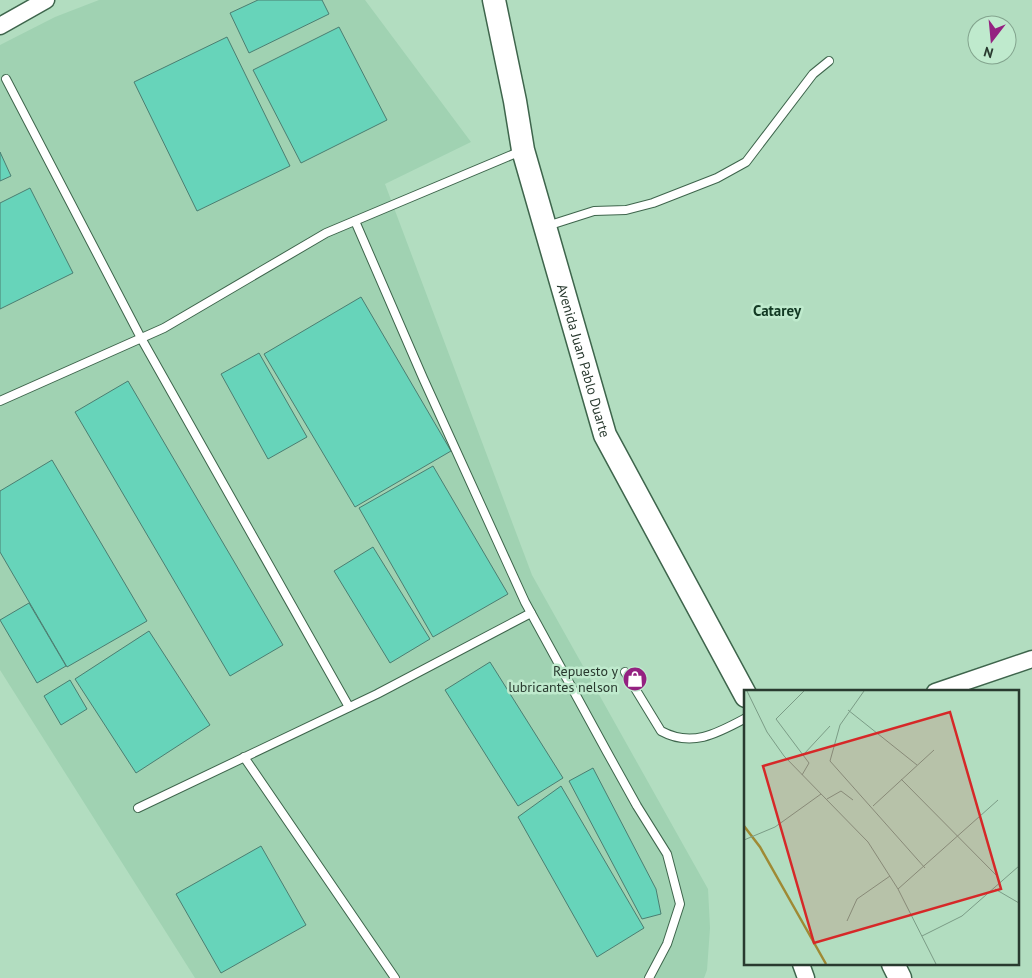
<svg xmlns="http://www.w3.org/2000/svg" width="1032" height="978" font-family="'PT Sans',sans-serif">
<style>
.built{fill:#a0d2b2}
.building{fill:#67d4ba;stroke:#4b7e71}
.lines{fill:none;stroke-linecap:round;stroke-linejoin:round}
.service-casing{stroke:#3e654c;stroke-width:10}
.minor-casing{stroke:#3e654c;stroke-width:19}
.secondary-casing{stroke:#3e654c;stroke-width:25}
.service{stroke:#fff;stroke-width:8}
.minor{stroke:#fff;stroke-width:16}
.secondary{stroke:#fff;stroke-width:22}
.labels{text-anchor:middle;dominant-baseline:central;stroke-width:5;stroke-linejoin:round;paint-order:stroke}
.street-label{font-size:14px;fill:#293a2f;stroke:#bfeacd}
.poi-label{font-size:14px;fill:#293a2f;stroke:#bfeacd;text-anchor:end}
.neighbourhood-label{font-size:15px;font-weight:bold;fill:#123923;stroke:#bfeacd}
.inset-river{fill:none;stroke:#9f8a34;stroke-width:2.5}
.inset-road{fill:none;stroke:#7b9c86;stroke-width:1}
.view{fill:#d62828;fill-opacity:0.15;stroke:#d62828;stroke-width:2.5}
.inset-edge{fill:none;stroke:#293a2f;stroke-width:2.5}
</style>
<rect width="100%" height="100%" fill="#b2ddc0"/>
<path class="built" d="M99,0H365L471,142L385,184L532,575L708,889L710,928L707,970L704,978H195L0,670V45L55,17Z"/>
<g class="building">
<path d="M258,0H322L329,14L249,53L230,13Z"/>
<path d="M339,27L387,120L301,163L253,70Z"/>
<path d="M227,37L290,166L197,211L134,82Z"/>
<path d="M0,152L11,176L0,181Z"/>
<path d="M30,188L73,273L0,309V203Z"/>
<path d="M361,297L451,451L355,507L264,354Z"/>
<path d="M259,353L307,437L268,459L221,374Z"/>
<path d="M128,381L283,645L230,676L75,412Z"/>
<path d="M52,460L147,621L67,667L0,552V491Z"/>
<path d="M433,466L508,594L433,637L359,508Z"/>
<path d="M373,547L430,639L390,663L334,571Z"/>
<path d="M29,603L66,666L37,683L0,620Z"/>
<path d="M149,631L210,725L136,773L75,679Z"/>
<path d="M490,662L563,778L518,806L445,690Z"/>
<path d="M70,680L87,709L61,725L44,696Z"/>
<path d="M593,768L656,889L661,914L642,919L569,781Z"/>
<path d="M561,786L644,928L597,957L518,817Z"/>
<path d="M261,846L306,925L221,973L176,894Z"/>
</g>
<g class="lines">
<defs>
<g id="service">
<path d="M6,79L141,338L349,707"/>
<path d="M355,221L423,378L525,602L607,752L637,806L667,854L680,904L667,944L649,978"/>
<path d="M547,226L594,211L626,210L653,203L717,178L746,162L813,74L829,61"/>
<path d="M0,401L164,328L326,233L521,151"/>
<path d="M625,672L661,731C692,748 718,733 746,718"/>
<path d="M244,757L395,978"/>
<path d="M138,808L377,694L531,613"/>
</g>
<g id="minor">
<path d="M0,26L46,0"/>
<path d="M935,692L1032,659"/>
<path d="M801,964L806,978"/>
</g>
<g id="secondary">
<path id="s1" d="M494,0L515,101L523,150L605,435L746,696"/>
<path d="M893,964L900,978"/>
</g>
</defs>
<use href="#service" class="service-casing"/>
<use href="#minor" class="minor-casing"/>
<use href="#secondary" class="secondary-casing"/>
<use href="#service" class="service"/>
<use href="#minor" class="minor"/>
<use href="#secondary" class="secondary"/>
</g>
<defs>
<symbol id="shop-disc" viewBox="-11 -11 22 22"><circle r="9.5" fill="#942281" stroke="#bfeacd"/><path d="M-5-2.5h2.3a2.7 3.5 0 0 1 5.4 0H5L5.5 6h-11ZM-1.5-2.5h3a1.5 2.3 0 0 0-3 0Z" fill="#fff"/></symbol>
</defs>
<g fill-rule="evenodd">
<use href="#shop-disc" x="621" y="665" width="28" height="28"/>
</g>
<g class="labels">
<g class="street-label">
<text stroke="none"><textPath href="#s1" startOffset="372">Avenida Juan Pablo Duarte</textPath></text>
</g>
<g class="poi-label">
<text x="618" y="671">Repuesto y<tspan x="618" dy="16">lubricantes nelson</tspan></text>
</g>
<g class="neighbourhood-label">
<text x="777" y="310">Catarey</text>
</g>
</g>
<g transform="translate(744 690)">
<rect width="275" height="275" fill="#b2ddc0"/>
<path class="inset-river" d="M0,136L16,157L82,274"/>
<path class="inset-road" d="M3,1L23,42L40,66L124,152L154,199L192,274M120,1L96,35L86,71L181,178M104,20L173,75M60,64L86,36M58,85L65,73L32,29L60,1M157,89L252,185M83,109L97,101L109,110M129,116L190,60M0,150L31,137L77,104M154,199L254,110M251,199L275,213M103,231L113,209L146,186M178,246L218,226L275,176"/>
<path class="view" d="M206,22L257,199L70,253L19,76Z"/>
<rect width="275" height="275" class="inset-edge"/>
</g>
<g transform="translate(992 40) rotate(196)"><circle r="24" fill="#bfeacd" stroke="#83a48e"/>
<path d="M0-4L9 19L0 12L-9 19Z" fill="#942281"/>
<text y="-8" font-size="14" font-weight="bold" text-anchor="middle" fill="#293a2f">N</text>
</g>
</svg>
